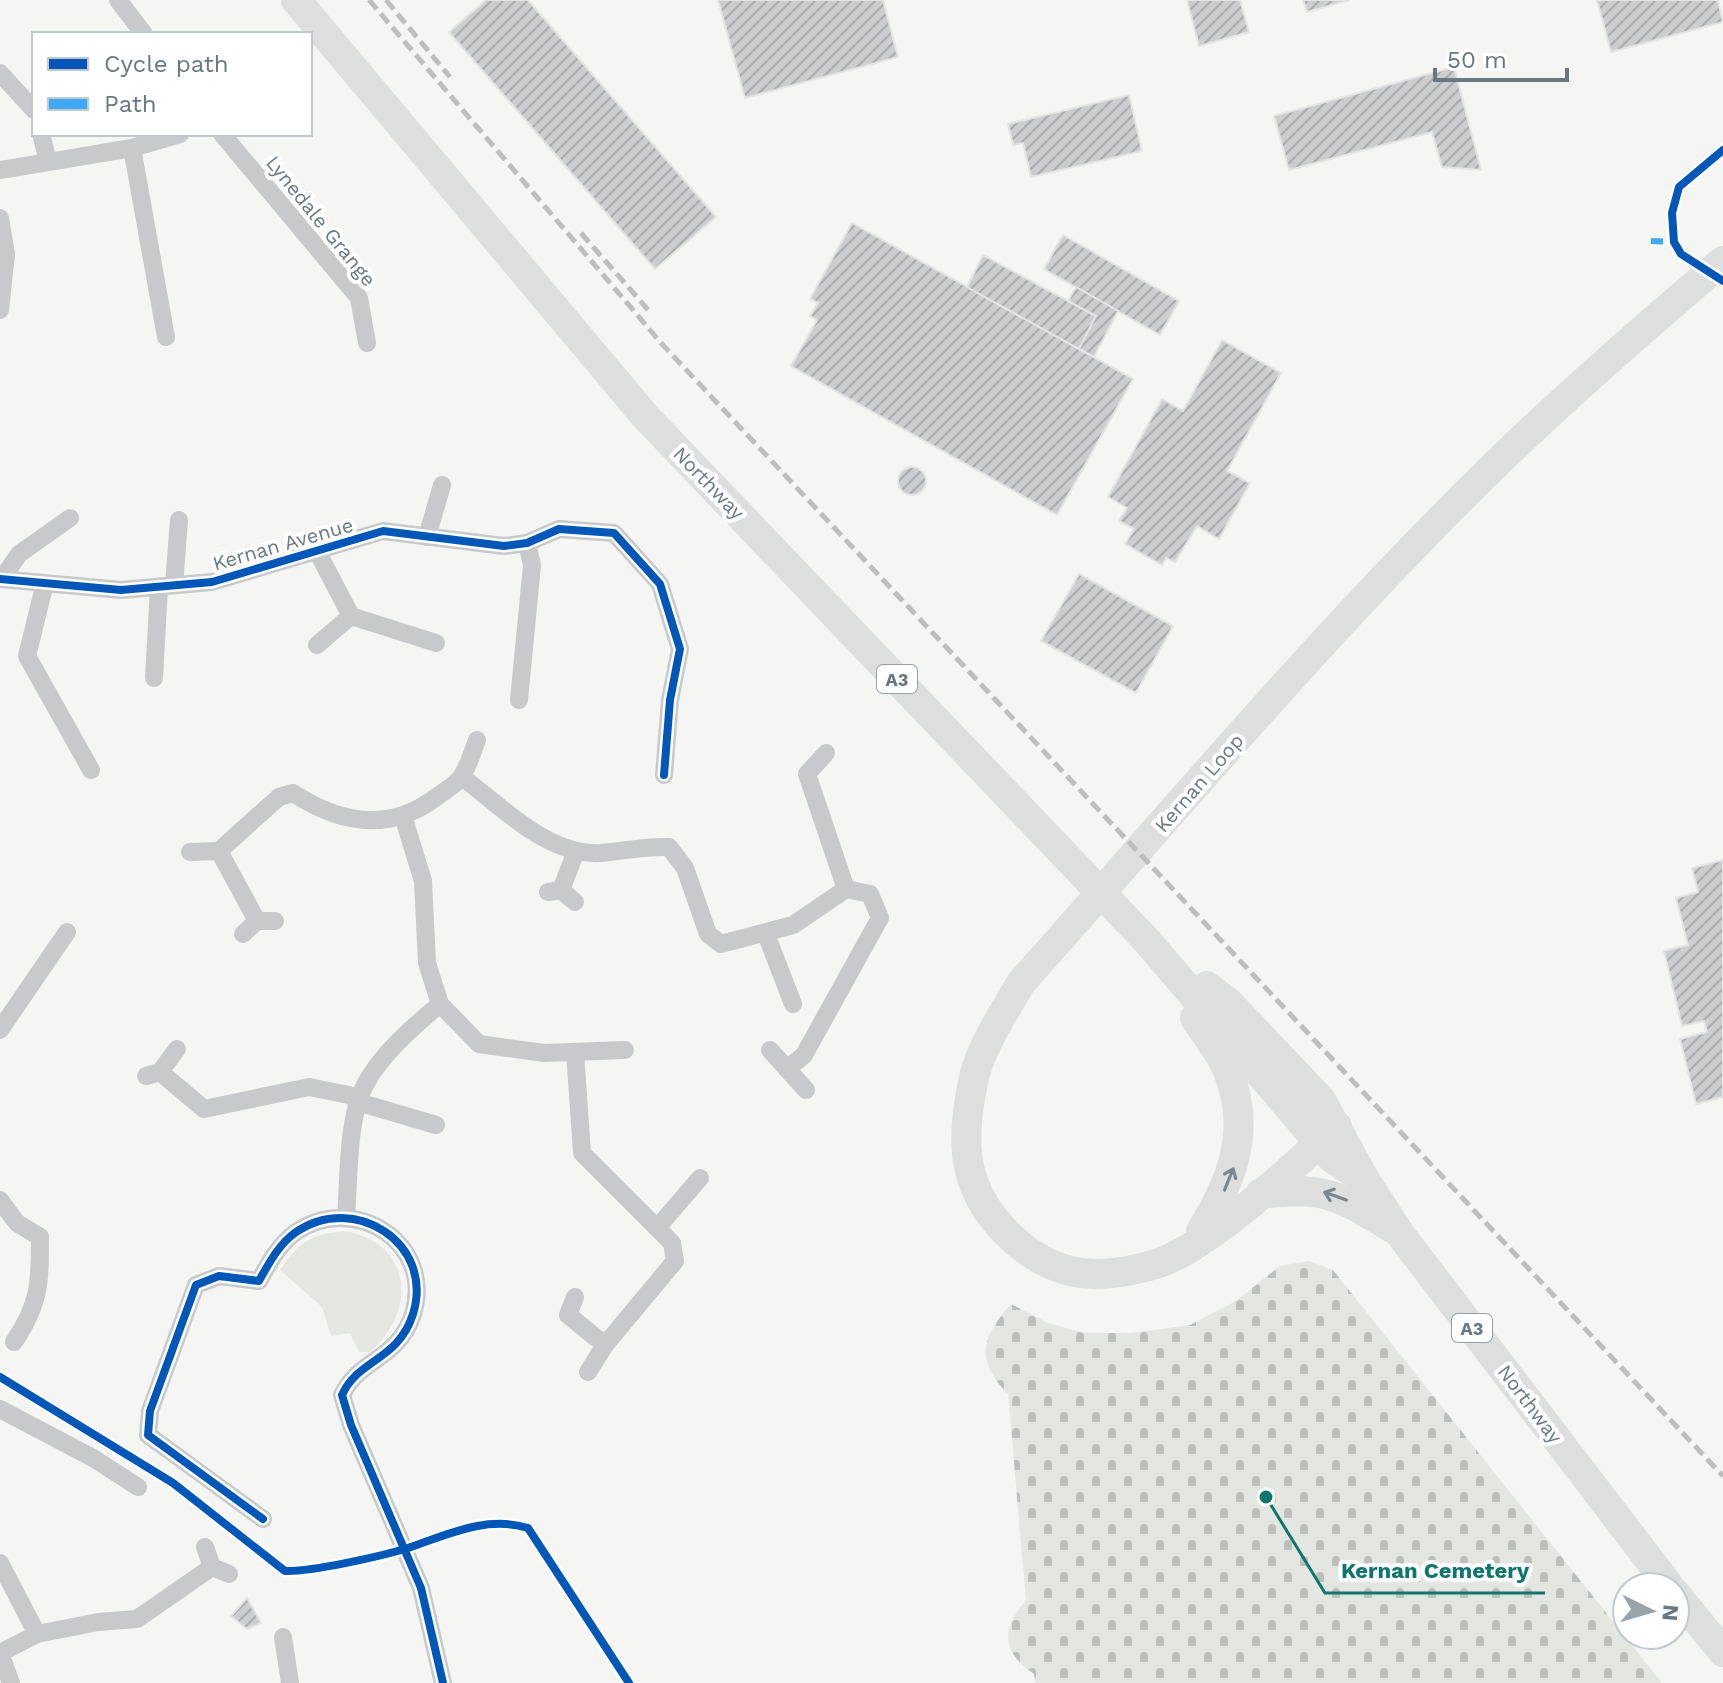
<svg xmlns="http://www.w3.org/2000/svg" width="1723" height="1683" font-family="'Work Sans',sans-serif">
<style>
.grass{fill:#e4e6e1}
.cemetery{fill:url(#cemetery-stones)}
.building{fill:url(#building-hatch);stroke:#e4e4e4;stroke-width:2}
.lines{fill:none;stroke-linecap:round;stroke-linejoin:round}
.minor{stroke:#c7c9ca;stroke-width:18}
.trunk{stroke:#dddede;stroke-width:30}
.rail{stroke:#bdbfbf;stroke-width:5;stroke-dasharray:12 6;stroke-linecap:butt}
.quiet{stroke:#3fa9f5;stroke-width:6;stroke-dasharray:12 6;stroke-linecap:butt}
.cycleway-casing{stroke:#fff;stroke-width:13}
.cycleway{stroke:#0057b8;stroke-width:8}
.oneway{stroke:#798790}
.labels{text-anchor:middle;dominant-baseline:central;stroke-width:8;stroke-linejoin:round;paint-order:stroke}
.shield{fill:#fff;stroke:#95a0a8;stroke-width:2}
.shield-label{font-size:18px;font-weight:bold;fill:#677882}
.street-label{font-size:20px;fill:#677882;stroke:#fff}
.leader{fill:none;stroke:#0f766e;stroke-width:3}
.callout-dot{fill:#0f766e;stroke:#fff;stroke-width:3}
.callout-label{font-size:22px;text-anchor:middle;font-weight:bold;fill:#0f766e;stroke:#fff;stroke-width:8;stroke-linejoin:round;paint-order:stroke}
</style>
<defs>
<pattern id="cemetery-stones" width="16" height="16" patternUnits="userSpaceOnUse" patternTransform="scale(2)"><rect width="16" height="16" fill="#e4e6e1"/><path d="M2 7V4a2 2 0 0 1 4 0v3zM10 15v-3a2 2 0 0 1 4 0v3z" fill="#bdbfbc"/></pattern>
<pattern id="building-hatch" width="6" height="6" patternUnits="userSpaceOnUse" patternTransform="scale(2)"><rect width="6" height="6" fill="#cbcdce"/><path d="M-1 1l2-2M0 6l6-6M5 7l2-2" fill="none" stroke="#a9abad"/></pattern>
</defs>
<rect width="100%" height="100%" fill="#f5f5f4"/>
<path class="grass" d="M344,1231C412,1242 418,1311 370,1352H359L350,1333L331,1336L322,1307L280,1270C300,1241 309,1235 344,1231Z"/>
<path class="cemetery" d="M1309,1261L1333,1270L1662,1683H1035L1034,1674C1001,1651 1001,1631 1026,1600L1008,1394C975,1360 981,1338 1011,1304L1048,1323L1084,1333H1132L1190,1325L1236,1301L1280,1266Z"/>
<g class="building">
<path d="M486,0H528L716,217L655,269L449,32Z"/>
<path d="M718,0H883L898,57L745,98Z"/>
<path d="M1187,0H1240L1249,32L1199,46Z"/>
<path d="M1303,0H1350L1307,12Z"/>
<path d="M1597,0H1718L1723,22L1611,52Z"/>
<path d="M1454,67L1481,170L1442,167L1432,132L1289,170L1274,116Z"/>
<path d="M1129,95L1142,151L1031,177L1023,143L1013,145L1008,124Z"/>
<path d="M852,223L1133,379L1057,515L791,366L817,320L810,316L818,303L810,299Z"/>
<path d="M1063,235L1179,301L1160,335L1044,269Z"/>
<path d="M983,255L1096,316L1079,349L967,287Z"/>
<path d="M1076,287L1118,311L1094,357L1079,349L1096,316L1068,301Z"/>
<path d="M1222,340L1281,373L1227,471L1250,483L1219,539L1197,526L1175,562L1166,558L1162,565L1125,544L1134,529L1119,521L1127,508L1108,497L1162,399L1183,411Z"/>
<circle cx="912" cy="481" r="14"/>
<path d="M1079,574L1173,626L1136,693L1041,641Z"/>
<path d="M1723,860V1097L1696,1104L1680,1039L1707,1032L1704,1021L1682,1026L1664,951L1688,945L1676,898L1698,892L1692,868Z"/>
<path d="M247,1598L261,1623L247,1629L231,1616Z"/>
</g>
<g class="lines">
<g class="minor">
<path d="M118,0L144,34"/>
<path d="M0,73L34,110"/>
<path d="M41,134L48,161"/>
<path d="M222,134L359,298L367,343"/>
<path d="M132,148L166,337"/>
<path d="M0,170L132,148L180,134"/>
<path d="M0,218L6,254L0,310"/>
<path d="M427,537L442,485"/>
<path d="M317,551L351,616L436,643"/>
<path d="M0,579L121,590L212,582L383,531L504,546L527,543L559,529L614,533L660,584L680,649L670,700L664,775"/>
<path d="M2,579L19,554L70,518"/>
<path d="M45,583L27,656L91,770"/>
<path d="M174,585L179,520"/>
<path d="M317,645L351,616"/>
<path d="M154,678L159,587"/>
<path d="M519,700L532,565L527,543"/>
<path d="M826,753L807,774L846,889"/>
<path d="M462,777C502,807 548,856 601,853C625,851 645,846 669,847L685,868L708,934L721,944L793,925L846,889L870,894L880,918L804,1055L787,1069"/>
<path d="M403,816L423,881L427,963L440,1004L479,1044L544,1053L625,1050"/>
<path d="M219,851L257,921"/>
<path d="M190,852L219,851L279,797L293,793C339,823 388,833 435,798C444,791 458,784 463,774C469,764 473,751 477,740"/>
<path d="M561,890L576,851"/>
<path d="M548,892L561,890L575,902"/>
<path d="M243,934L257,921H275"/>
<path d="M766,934L793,1004"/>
<path d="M0,1030L67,932"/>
<path d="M770,1050L806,1090"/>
<path d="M575,1052L582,1153L672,1243L675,1261L605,1345L588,1372"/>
<path d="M160,1072L204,1109L309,1087L349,1095L368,1105L436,1125"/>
<path d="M146,1076L160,1072L177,1049"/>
<path d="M0,1200L17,1223L40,1237C40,1283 40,1303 14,1342"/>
<path d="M346,1218C349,1180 347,1118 365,1085C381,1054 414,1026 440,1004"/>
<path d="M657,1228L700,1178"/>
<path d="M575,1297L568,1315L605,1345"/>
<path d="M0,1409L93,1458L138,1487"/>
<path d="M263,1519L148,1435L150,1411L196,1285L219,1276L259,1281C269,1263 279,1244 296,1232C354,1192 435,1243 413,1314C398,1361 359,1358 342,1395L351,1425L421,1588L443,1683"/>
<path d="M205,1547L212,1567L229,1574"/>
<path d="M0,1563L37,1634"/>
<path d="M283,1637L290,1683"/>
<path d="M0,1653L37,1634L98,1622L137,1619L212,1567"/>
<path d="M0,1653L11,1683"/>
</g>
<g class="trunk">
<path d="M296,0L645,416L1148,942L1333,1159L1365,1180"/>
<path d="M1207,986L1229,1003L1321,1100L1365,1180L1400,1234L1670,1587"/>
<path d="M1195,1018C1206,1035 1221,1053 1228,1071C1252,1131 1232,1181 1201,1231"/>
<path d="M1337,1126C1296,1165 1211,1245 1159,1263C1131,1272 1093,1279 1063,1269C1021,1255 981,1215 970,1171C963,1144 967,1114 972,1087C978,1050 1003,1014 1021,983C1176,809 1327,629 1494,466C1567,395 1645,327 1723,261"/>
<path d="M1260,1194C1325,1186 1338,1195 1392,1228"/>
<path d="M1675,1593L1723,1652"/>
</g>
<g class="rail">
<path d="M369,0L662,344L1723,1476"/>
<path d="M386,0L450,77"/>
<path d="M581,233L650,312"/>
</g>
<path class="quiet" d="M1651,241L1674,242"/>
<defs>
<g id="cycleway">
<path d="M1723,150L1679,187L1672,213L1674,242L1681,254L1723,281"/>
<path d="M0,579L121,590L212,582L383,531L504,546L527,543L559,529L614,533L660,584L680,649L670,700L664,775"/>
<path d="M0,1377L173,1483L285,1571C311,1572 382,1556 408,1548C446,1535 487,1515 528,1528L629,1683"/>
<path d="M263,1519L148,1435L150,1411L196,1285L219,1276L259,1281C269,1263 279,1244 296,1232C354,1192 435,1243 413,1314C398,1361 359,1358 342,1395L351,1425L421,1588L443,1683"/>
</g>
</defs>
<use href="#cycleway" class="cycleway-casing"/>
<use href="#cycleway" class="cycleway"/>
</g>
<defs><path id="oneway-shaft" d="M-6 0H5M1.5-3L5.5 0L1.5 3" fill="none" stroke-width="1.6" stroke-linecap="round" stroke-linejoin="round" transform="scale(2)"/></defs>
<g class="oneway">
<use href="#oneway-shaft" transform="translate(1229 1179) rotate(-68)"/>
<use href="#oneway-shaft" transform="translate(1335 1196) rotate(-160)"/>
</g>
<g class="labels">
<g class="shield">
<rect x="877" y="665" width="40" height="28" rx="6"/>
<rect x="1452" y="1314" width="40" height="28" rx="6"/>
</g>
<g class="shield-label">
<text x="897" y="679">A3</text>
<text x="1472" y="1328">A3</text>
</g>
<g class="street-label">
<text transform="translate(321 221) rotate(51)">Lynedale Grange</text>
<text transform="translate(709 483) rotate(46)">Northway</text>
<text transform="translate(283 544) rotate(-16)">Kernan Avenue</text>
<text transform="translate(1199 783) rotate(-49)">Kernan Loop</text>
<text transform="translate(1530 1404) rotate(53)">Northway</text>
</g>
</g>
<path class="leader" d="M1266 1497L1325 1593H1545"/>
<circle class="callout-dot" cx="1266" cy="1497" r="8"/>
<g class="callout-label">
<text x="1435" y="1578">Kernan Cemetery</text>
</g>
<rect x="32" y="32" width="280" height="104" fill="#ffffff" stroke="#c2c9cd" stroke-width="2"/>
<rect x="48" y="58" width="40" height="12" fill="#0057b8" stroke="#c2c9cd" stroke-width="2"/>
<text x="104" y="72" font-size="24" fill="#677882">Cycle path</text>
<rect x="48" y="98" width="40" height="12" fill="#3fa9f5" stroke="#c2c9cd" stroke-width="2"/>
<text x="104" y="112" font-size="24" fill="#677882">Path</text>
<g transform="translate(1651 1611) rotate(95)"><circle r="38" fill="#ffffff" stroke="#c2c9cd" stroke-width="2"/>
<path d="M0-6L14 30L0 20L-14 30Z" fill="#99a4aa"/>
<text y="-12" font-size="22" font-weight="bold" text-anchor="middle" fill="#677882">N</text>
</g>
<path d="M1435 68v12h132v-12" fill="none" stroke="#677882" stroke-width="4"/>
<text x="1447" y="68" font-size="24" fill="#677882" stroke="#ffffff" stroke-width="6" paint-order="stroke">50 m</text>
</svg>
